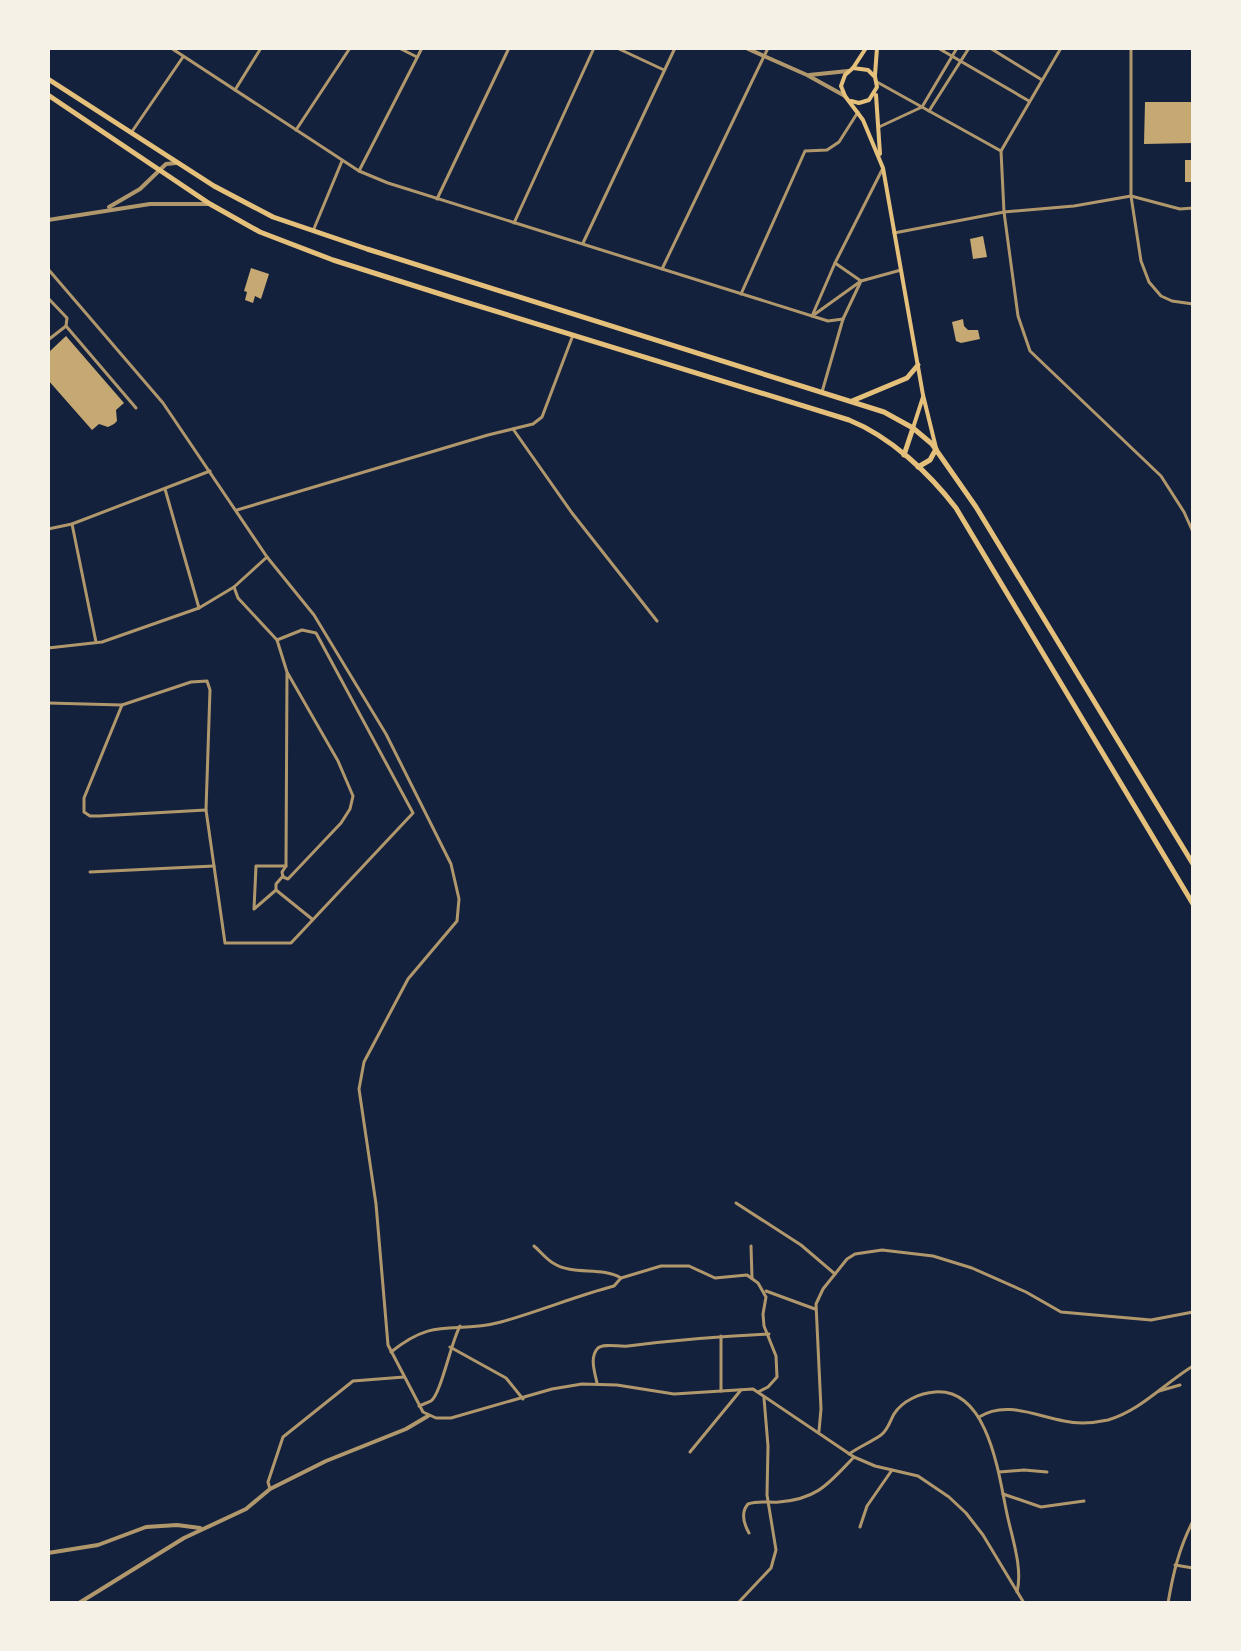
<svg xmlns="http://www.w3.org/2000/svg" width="1241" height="1651" font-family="'Asap Condensed',sans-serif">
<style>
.building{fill:#c6a872}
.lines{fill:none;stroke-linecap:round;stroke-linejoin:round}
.minor{stroke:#b1986c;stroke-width:3}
.tertiary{stroke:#b1986c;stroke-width:4}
.secondary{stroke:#e5c07b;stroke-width:4}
.primary{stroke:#e5c07b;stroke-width:5}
</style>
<rect width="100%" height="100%" fill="#14213d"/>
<g class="building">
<path d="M1145,102H1193V143L1144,144Z"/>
<rect x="1185" y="160" width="8" height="22"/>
<path d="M983,236L987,257L973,259L970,239Z"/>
<path d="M251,268L269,274L261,299L255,296L253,303L245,300L247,292L244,291Z"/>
<path d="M963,319L964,326L968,330H978L980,339L961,343L956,341L952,322Z"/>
<path d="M66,336L124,403L116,410L117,421L114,424L108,427L99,424L92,430L48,380V353Z"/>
</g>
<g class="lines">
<g class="minor">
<path d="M171,48L359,171L388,183L828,321L843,319"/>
<path d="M399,48L417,57"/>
<path d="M617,48L664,70"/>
<path d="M938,48L1029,101"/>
<path d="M990,48L1042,80"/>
<path d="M1061,48L1001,151L1004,212L1018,316L1030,351L1161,476L1184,512L1193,532"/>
<path d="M1131,48V196L1141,261L1149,282L1161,296L1172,301L1193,304"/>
<path d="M877,82L1001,151"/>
<path d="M235,90L261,48"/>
<path d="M929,111L969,48"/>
<path d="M879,127L922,107L957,48"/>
<path d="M296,130L350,48"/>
<path d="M131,133L183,57"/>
<path d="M359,171L422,48"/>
<path d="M437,199L509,48"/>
<path d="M514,223L594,48"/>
<path d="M313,231L342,161"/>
<path d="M894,233L1004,212L1074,206L1131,196L1180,209L1193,208"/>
<path d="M583,243L675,48"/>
<path d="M48,269L163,403L267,557L314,615L386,734L451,864L459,899L457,921L408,979L364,1062L359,1089L376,1204L388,1345L423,1412L436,1418H451L552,1389L582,1384L617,1385L674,1394L753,1389L854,1457L875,1466L918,1476L949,1497L966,1513L983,1535L1024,1603"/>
<path d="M662,269L768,48"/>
<path d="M741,294L805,151L827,150L839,142L858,112"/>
<path d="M48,298L67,318L66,326L48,340"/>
<path d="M815,314L861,281L835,263"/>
<path d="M812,316L835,263L883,168"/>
<path d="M66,326L136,408"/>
<path d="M822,392L843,319L861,281L901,270"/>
<path d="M513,429L572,513L657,621"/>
<path d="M165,489L199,608"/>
<path d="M237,510L488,435L533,424L542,417L573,335"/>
<path d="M72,524L96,642"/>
<path d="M48,529L72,524L210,471"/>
<path d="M234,587L238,598L277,640L287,672L338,761L353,796L350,809L341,823L288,879L283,877L282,872L286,866L287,672"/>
<path d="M48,648L102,642L199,608L234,587L267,557"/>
<path d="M48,703L122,705L191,682L207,681L210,690L206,810L225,943H291L413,813L316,633L302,630L277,640"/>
<path d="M122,705L84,798V812L90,816H99L206,810"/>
<path d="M90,872L214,866"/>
<path d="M283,876L276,884V890L312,919"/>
<path d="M276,890L254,909L256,866H286"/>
<path d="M736,1203L801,1245L835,1274"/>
<path d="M534,1246C540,1251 546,1259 553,1263C573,1276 601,1266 621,1278"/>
<path d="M751,1246L752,1278"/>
<path d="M766,1291L815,1309"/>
<path d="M450,1347L506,1378L523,1399"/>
<path d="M391,1352C437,1315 453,1335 501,1322C540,1311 576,1296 614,1286L621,1278L661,1266H689L715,1278L747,1275L758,1283L766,1297L763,1314L764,1326L776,1356L777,1377L768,1387L758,1392"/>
<path d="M597,1383C595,1373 589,1357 598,1348C604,1343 619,1347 628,1346C675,1340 722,1336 769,1334"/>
<path d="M721,1391V1336"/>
<path d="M1159,1391L1180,1385"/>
<path d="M419,1406C421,1405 429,1402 431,1401C441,1394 451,1342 460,1326"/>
<path d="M979,1417C1006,1400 1035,1416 1064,1421C1078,1424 1094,1423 1108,1420C1140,1411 1165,1383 1193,1366"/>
<path d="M819,1431L821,1409L816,1304L823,1289L847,1259L855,1254L882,1250L933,1256L972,1268L1026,1292L1061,1312L1151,1320L1193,1312"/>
<path d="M690,1452L741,1390"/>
<path d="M849,1454C859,1447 871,1442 881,1435C888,1430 890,1421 894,1414C902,1401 920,1393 935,1392C989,1388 999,1477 1007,1514C1012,1538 1023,1568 1017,1592"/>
<path d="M999,1472L1024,1470L1047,1472"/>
<path d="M270,1489L268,1482L283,1437L353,1381L404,1377"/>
<path d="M1003,1494L1041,1507L1084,1501"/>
<path d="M860,1527L867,1506L892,1470"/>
<path d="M749,1533C744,1524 740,1513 748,1504C759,1500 768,1503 779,1502C818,1499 829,1483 854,1457"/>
<path d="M1175,1565L1193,1568"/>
<path d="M738,1603L771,1568L776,1550L767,1495L768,1446L764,1398"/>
<path d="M1168,1603C1173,1574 1179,1548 1193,1521"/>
</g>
<g class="tertiary">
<path d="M746,48L807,75L845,96"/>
<path d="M809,75L848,71"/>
<path d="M109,207L140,189L166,164L176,163"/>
<path d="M48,220L150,204H208"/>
<path d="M48,1553L98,1545L146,1527L177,1525L200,1528"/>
<path d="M79,1603L184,1538L246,1509L270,1489L326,1461L406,1429L428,1416"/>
</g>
<g class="secondary">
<path d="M866,48L853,68L845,75L841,86L845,96L863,120L883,168L923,395L936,448"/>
<path d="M875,75L877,48"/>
<path d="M876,95L880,154"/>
<path d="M851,101L859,103L869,100L877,87L875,77L868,70L853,68"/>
<path d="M913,428L923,397"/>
</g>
<g class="primary">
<path d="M48,79L214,186L273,217L367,249L884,412L913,428L932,444L976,507L1193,864"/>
<path d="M48,95L210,204L260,232L333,260L456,299L849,420C891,437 929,473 956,508L1193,904"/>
<path d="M852,401L907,378L918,365"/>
<path d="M904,455L913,428"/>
<path d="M918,467L930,460L936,449"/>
</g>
</g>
<rect width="1241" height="1651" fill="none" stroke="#f6f1e7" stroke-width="100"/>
</svg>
